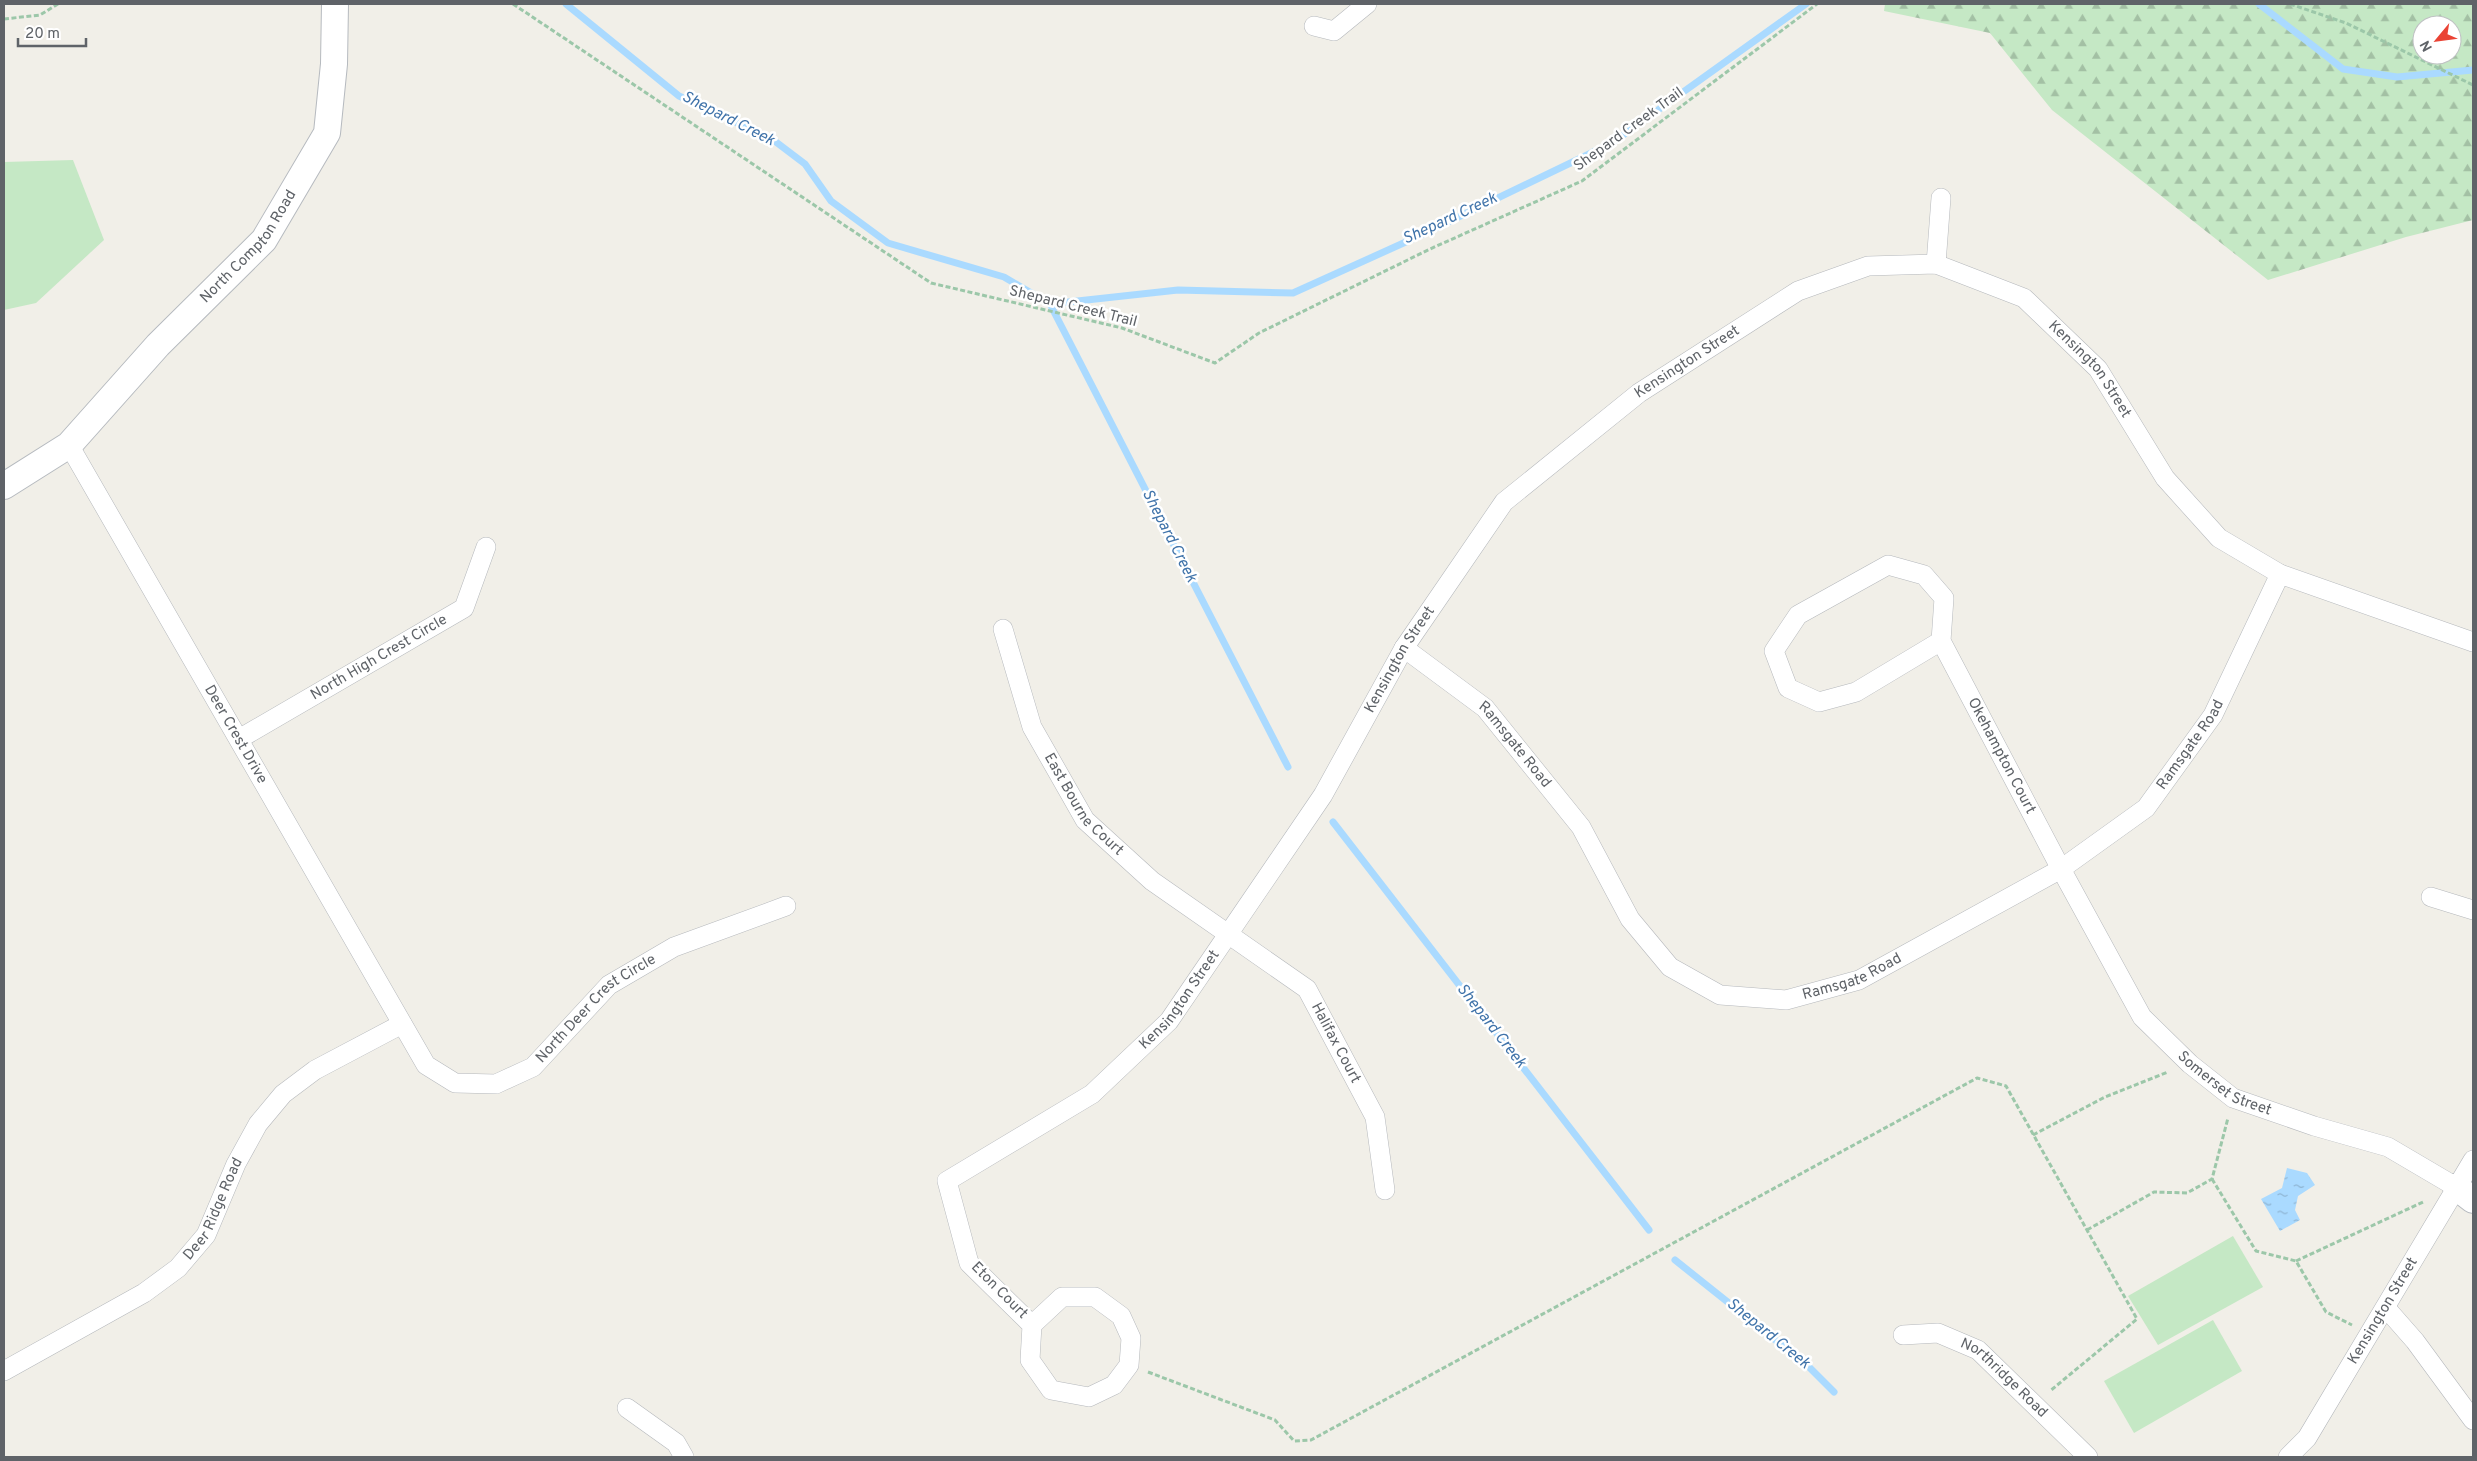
<svg xmlns="http://www.w3.org/2000/svg" width="2477" height="1461" font-family="Overpass,sans-serif">
<style>
.green{fill:#c5e8c5}
.forest{fill:url(#forest-firs);fill-rule:evenodd}
.water{fill:url(#water-ripples)}
.lines{fill:none;stroke-linecap:round;stroke-linejoin:round}
.stream{stroke:#aadaff;stroke-width:7}
.street-casing{stroke:#b5b8bc;stroke-width:20}
.secondary-casing{stroke:#b6babf;stroke-width:28}
.path{stroke:#9cc7a9;stroke-width:3;stroke-dasharray:5 2.5;stroke-linecap:butt}
.street{stroke:#fff;stroke-width:19}
.secondary{stroke:#fff;stroke-width:26}
.labels{text-anchor:middle;dominant-baseline:central;stroke-width:5;stroke-linejoin:round;paint-order:stroke}
.street-label{font-size:15px;fill:#5f6368;stroke:#fff}
.water-label{font-size:16px;font-style:italic;fill:#4174aa;stroke:#fff}
</style>
<defs>
<pattern id="forest-firs" width="22" height="20" patternUnits="userSpaceOnUse" patternTransform="scale(1.25)"><rect width="22" height="20" fill="#c5e8c5"/><path d="M5 1l3.5 6h-7zM16 11l3.5 6h-7z" fill="#a3c0a4"/></pattern>
<pattern id="water-ripples" width="26" height="14" patternUnits="userSpaceOnUse" patternTransform="scale(1.25)"><rect width="26" height="14" fill="#aadaff"/><path d="M2 4q2-2 4 0t4 0M15 11q2-2 4 0t4 0" fill="none" stroke="#8eb4d2"/></pattern>
</defs>
<rect width="100%" height="100%" fill="#f1efe8"/>
<g class="green">
<path d="M73,160L104,240L36,303L4,310V162Z"/>
<path d="M2233,1236L2263,1287L2158,1345L2128,1296Z"/>
<path d="M2213,1320L2242,1371L2134,1433L2104,1381Z"/>
</g>
<path class="forest" d="M1885,4H2473V220L2406,237L2268,280L2052,110L1990,33L1884,11ZM2422,25H2452V55H2422Z"/>
<path class="water" d="M2287,1168L2307,1173L2315,1185L2298,1196L2295,1210L2300,1220L2280,1231L2261,1199L2282,1188Z"/>
<g class="lines">
<g class="stream">
<path d="M566,4L679,96L772,139L805,164L831,201L888,243L1004,277L1050,304L1288,767"/>
<path d="M2259,4L2343,69L2397,77L2473,70"/>
<path d="M1050,304L1178,290L1293,293L1419,236L1612,143L1806,4"/>
<path d="M1333,822L1649,1230"/>
<path d="M1675,1260L1809,1367L1834,1392"/>
</g>
<defs>
<g id="street">
<path d="M1314,26L1334,31L1367,4"/>
<path d="M1936,264L1941,198"/>
<path id="s1" d="M69,445L426,1065L455,1083L496,1084L533,1067L609,985L674,947L786,906"/>
<path id="s2" d="M1003,629L1032,727L1085,820L1152,881L1307,989L1375,1117L1385,1190"/>
<path id="s3" d="M1941,641L1856,692L1819,702L1788,688L1774,651L1798,615L1888,565L1924,575L1944,598L1941,641L2061,869L2142,1017L2190,1064L2233,1098L2314,1126L2388,1147L2456,1187"/>
<path id="s4" d="M1404,648L1485,708L1581,827L1630,919L1670,967L1720,995L1786,1000L1859,980L2061,869L2146,808L2213,715L2280,574"/>
<path id="s5" d="M239,739L464,608L486,547"/>
<path d="M2431,897L2473,910"/>
<path d="M2386,1308L2415,1341L2473,1420"/>
<path id="s6" d="M1032,1325L1030,1360L1051,1390L1089,1397L1114,1385L1129,1365L1131,1338L1121,1316L1095,1297H1062L1032,1325L969,1263L947,1181L1092,1094L1169,1021L1323,795L1404,648L1504,502L1639,393L1798,291L1868,266L1936,264L2024,298L2098,369L2165,478L2219,538L2280,574L2473,642"/>
<path id="s7" d="M1903,1335L1938,1333L1978,1350L2088,1457"/>
<path id="s8" d="M4,1371L144,1293L178,1268L206,1235L236,1164L258,1124L283,1094L315,1070L402,1024"/>
<path d="M627,1408L676,1443L684,1457"/>
<path id="s9" d="M2288,1457L2307,1438L2473,1160"/>
</g>
<g id="secondary">
<path id="s10" d="M4,486L69,445L158,345L264,240L327,133L334,64L335,4"/>
<path d="M2456,1187L2473,1200"/>
</g>
</defs>
<use href="#street" class="street-casing"/>
<use href="#secondary" class="secondary-casing"/>
<g class="path">
<path d="M513,4L931,283L1122,328L1215,363L1259,333L1430,249L1582,181L1817,4"/>
<path d="M2290,4L2346,23L2473,85"/>
<path d="M4,19L40,15L58,4"/>
<path d="M2033,1135L2105,1097L2168,1072"/>
<path d="M2212,1179L2256,1251L2296,1261L2326,1312L2352,1325"/>
<path d="M2087,1230L2154,1192L2187,1193L2212,1179L2228,1118"/>
<path d="M2296,1261L2423,1202"/>
<path d="M1148,1372L1275,1420L1294,1441L1311,1440L1977,1078L2006,1086L2137,1319L2050,1391"/>
</g>
<use href="#street" class="street"/>
<use href="#secondary" class="secondary"/>
</g>
<g class="labels">
<g class="street-label">
<text transform="translate(1629 130) rotate(-36)">Shepard Creek Trail</text>
<text stroke="none"><textPath href="#s10" startOffset="345">North Compton Road</textPath></text>
<text transform="translate(1073 307) rotate(14)">Shepard Creek Trail</text>
<text stroke="none"><textPath href="#s6" startOffset="1618">Kensington Street</textPath></text>
<text stroke="none"><textPath href="#s6" startOffset="2084">Kensington Street</textPath></text>
<text stroke="none"><textPath href="#s5" startOffset="162">North High Crest Circle</textPath></text>
<text stroke="none"><textPath href="#s6" startOffset="1198">Kensington Street</textPath></text>
<text stroke="none"><textPath href="#s1" startOffset="334">Deer Crest Drive</textPath></text>
<text stroke="none"><textPath href="#s4" startOffset="1032">Ramsgate Road</textPath></text>
<text stroke="none"><textPath href="#s4" startOffset="148">Ramsgate Road</textPath></text>
<text stroke="none"><textPath href="#s3" startOffset="598">Okehampton Court</textPath></text>
<text stroke="none"><textPath href="#s2" startOffset="196">East Bourne Court</textPath></text>
<text stroke="none"><textPath href="#s4" startOffset="614">Ramsgate Road</textPath></text>
<text stroke="none"><textPath href="#s6" startOffset="792">Kensington Street</textPath></text>
<text stroke="none"><textPath href="#s1" startOffset="918">North Deer Crest Circle</textPath></text>
<text stroke="none"><textPath href="#s2" startOffset="550">Halifax Court</textPath></text>
<text stroke="none"><textPath href="#s3" startOffset="1002">Somerset Street</textPath></text>
<text stroke="none"><textPath href="#s8" startOffset="272">Deer Ridge Road</textPath></text>
<text transform="translate(999 1291) rotate(45)">Eton Court</text>
<text stroke="none"><textPath href="#s9" startOffset="175">Kensington Street</textPath></text>
<text stroke="none"><textPath href="#s7" startOffset="116">Northridge Road</textPath></text>
</g>
<g class="water-label">
<text transform="translate(728 119) rotate(27)">Shepard Creek</text>
<text transform="translate(1450 219) rotate(-25)">Shepard Creek</text>
<text transform="translate(1169 536) rotate(63)">Shepard Creek</text>
<text transform="translate(1491 1026) rotate(52)">Shepard Creek</text>
<text transform="translate(1768 1334) rotate(39)">Shepard Creek</text>
</g>
</g>
<rect width="2477" height="1461" fill="none" stroke="#5f6368" stroke-width="10"/>
<g transform="translate(2437 40) rotate(241)"><circle r="24" fill="#ffffff" stroke="#bfc1c3"/>
<path d="M0-4L9 19L0 12L-9 19Z" fill="#ea4335"/>
<text y="-8" font-size="14" font-weight="bold" text-anchor="middle" fill="#5f6368">N</text>
</g>
<path d="M18 38v8h68v-8" fill="none" stroke="#5f6368" stroke-width="2.5"/>
<text x="25" y="38" font-size="15" fill="#5f6368" stroke="#ffffff" stroke-width="4" paint-order="stroke">20 m</text>
</svg>
